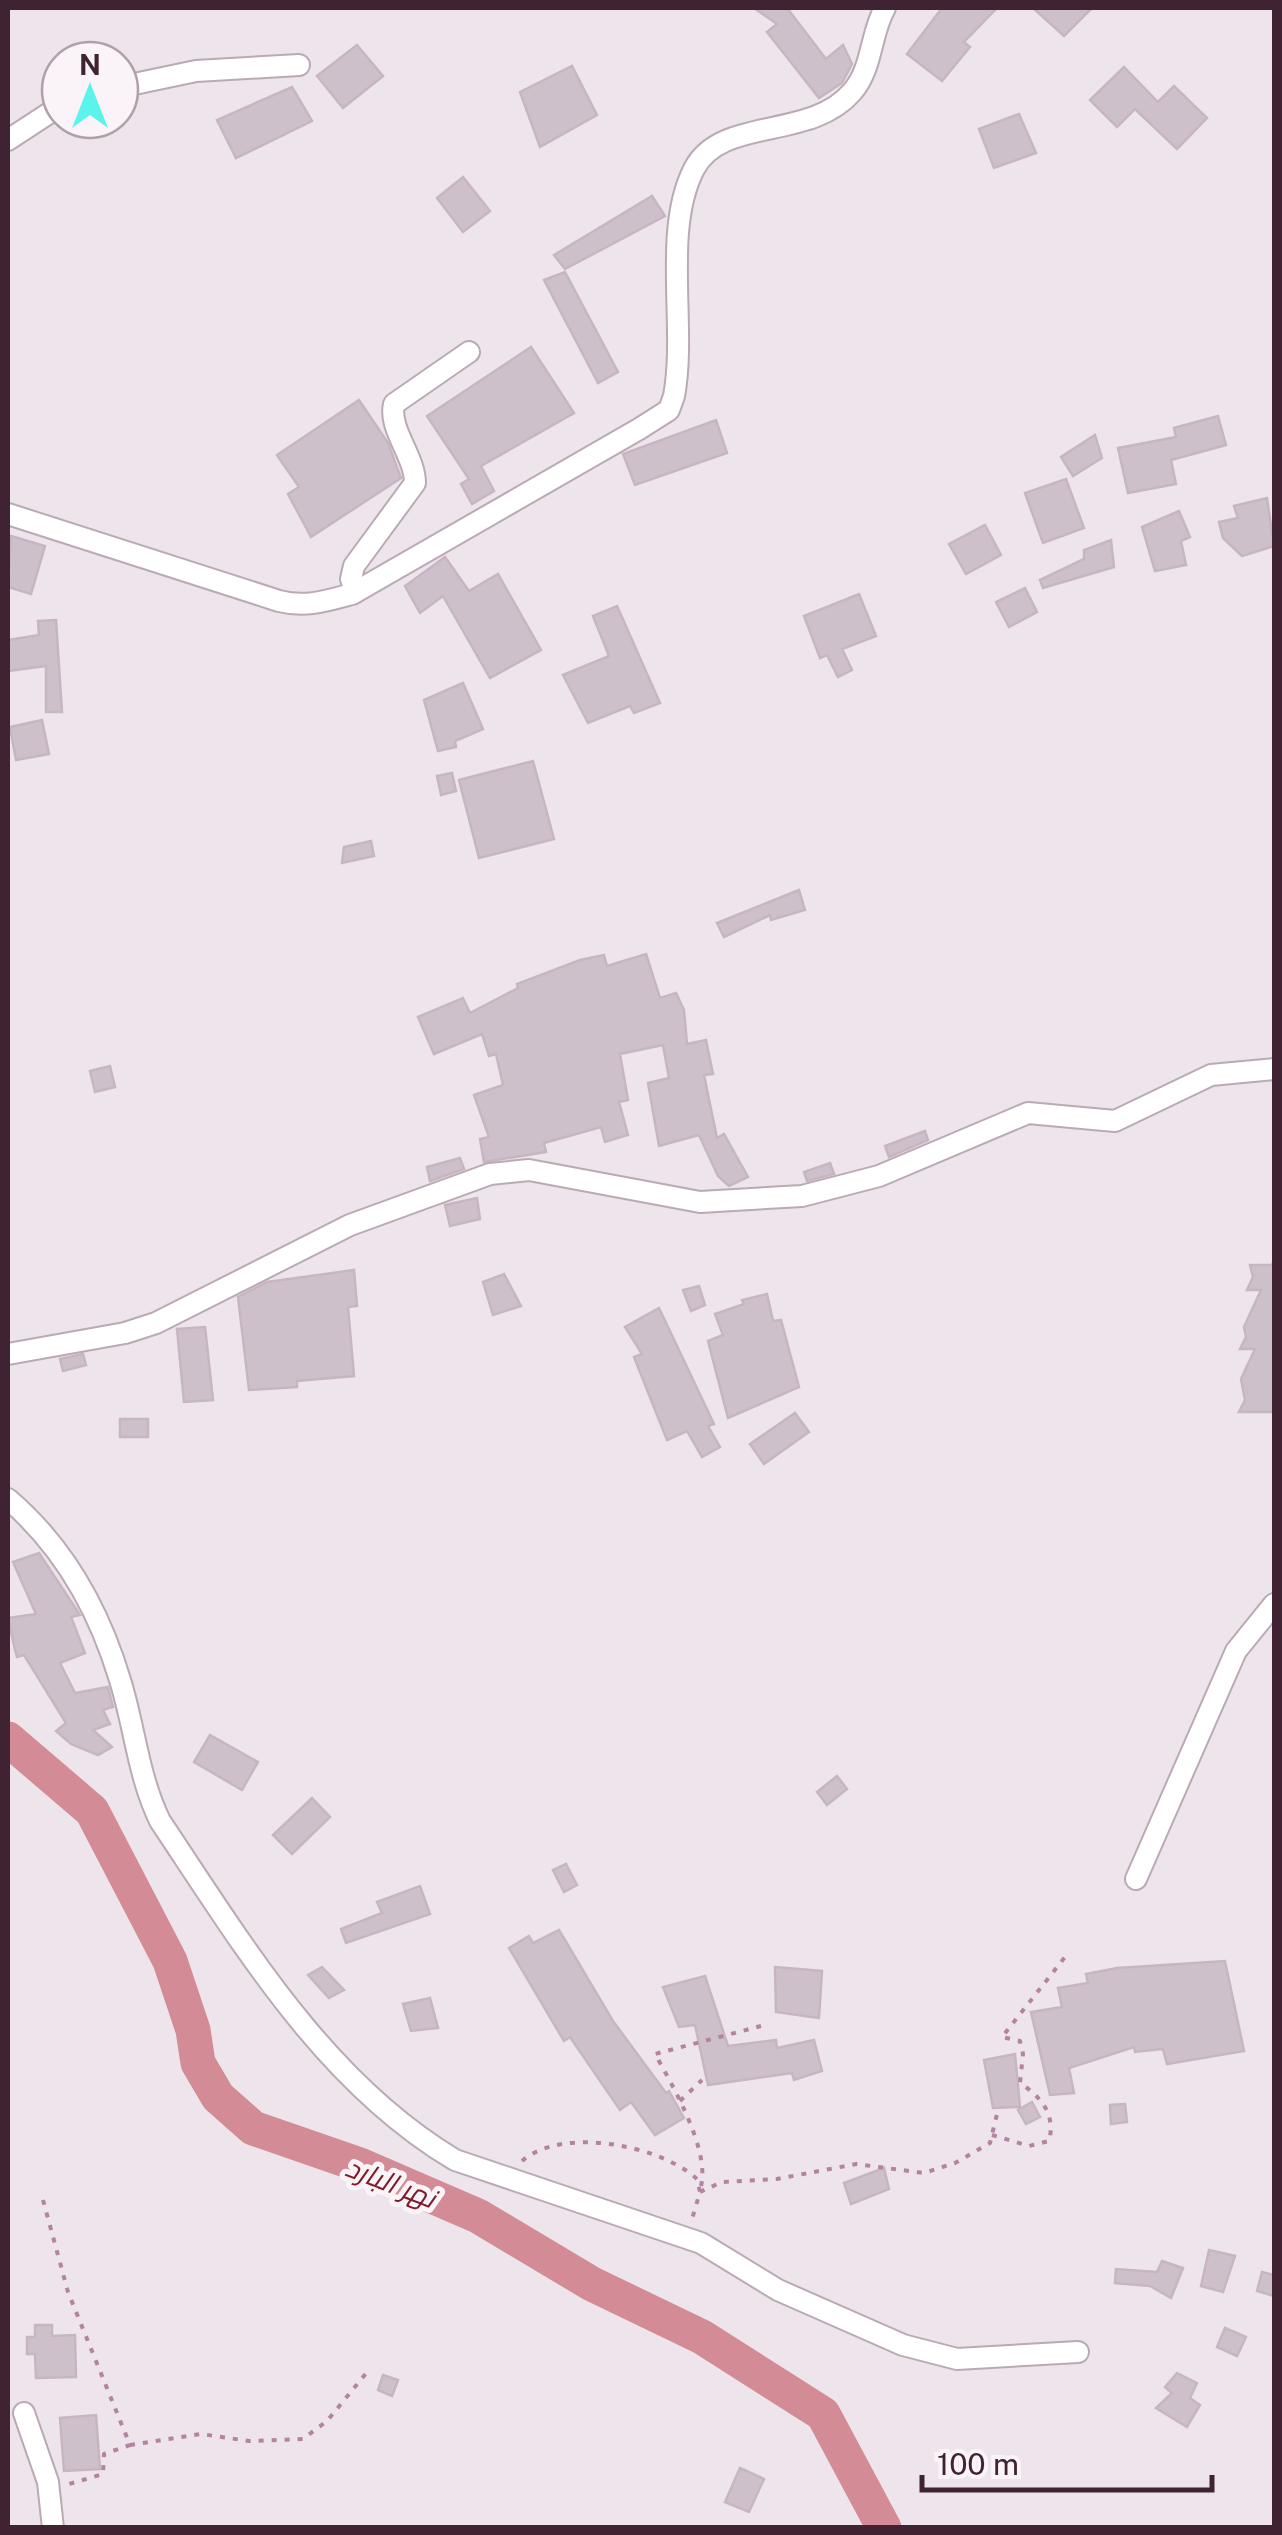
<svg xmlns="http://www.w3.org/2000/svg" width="1282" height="2535" font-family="'Public Sans',Cairo,sans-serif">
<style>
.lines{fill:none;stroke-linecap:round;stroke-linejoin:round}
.river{stroke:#d38b95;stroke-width:35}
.building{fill:#cec0ca;stroke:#c7b6c2;stroke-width:2.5}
.street-casing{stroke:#baaab4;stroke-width:24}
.path{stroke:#b2849f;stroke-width:4;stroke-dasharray:5 8;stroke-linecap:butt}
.street{stroke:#fff;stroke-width:20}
.labels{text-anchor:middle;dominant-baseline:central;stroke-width:10;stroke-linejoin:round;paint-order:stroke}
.water-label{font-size:28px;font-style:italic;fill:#7d1b27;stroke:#faf4f9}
</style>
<rect width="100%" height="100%" fill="#eee4eb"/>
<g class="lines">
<path class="river" d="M8,1739L92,1811L170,1961L193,2030L198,2063L218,2097L253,2128L360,2165L478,2216L592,2284L702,2337L823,2414L884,2528"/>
</g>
<g class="building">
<path d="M754,8H787L826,59L843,45L852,64L842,83L819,98L767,32L777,24Z"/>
<path d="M942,8H997L964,42L970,47L942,81L907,54Z"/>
<path d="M1033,8H1092L1064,36Z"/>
<path d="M357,45L383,76L343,108L317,76Z"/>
<path d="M572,66L597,115L540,147L520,92Z"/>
<path d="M1124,67L1158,102L1174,86L1207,118L1177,149L1135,109L1117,127L1090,100Z"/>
<path d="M292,87L312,121L236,158L217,120Z"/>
<path d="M1019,114L1036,153L994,168L979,129Z"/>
<path d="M463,177L490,211L463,232L437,198Z"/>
<path d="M652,196L665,216L565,269L554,255Z"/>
<path d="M565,272L618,372L598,383L544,280Z"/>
<path d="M531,347L574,413L481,466L494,491L472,504L461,484L469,479L427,416Z"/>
<path d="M359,400L388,443L401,478L311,537L288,494L299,487L277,455Z"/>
<path d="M1218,416L1226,445L1171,460L1176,484L1128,493L1118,448L1176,437L1174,428Z"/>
<path d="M716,420L727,453L635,485L623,454Z"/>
<path d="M1095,435L1102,458L1073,476L1061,457Z"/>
<path d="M1066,479L1084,528L1043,543L1025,493Z"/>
<path d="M1267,498L1274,546L1242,556L1223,538L1219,522L1238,518L1234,506Z"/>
<path d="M1179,511L1190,537L1181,541L1186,565L1155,571L1142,527Z"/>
<path d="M985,525L1001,555L966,574L949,544Z"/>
<path d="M11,536L45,546L31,594L8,587Z"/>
<path d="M1111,540L1114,567L1043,588L1040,580L1084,559V550Z"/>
<path d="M445,557L469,591L498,574L541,650L490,678L443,596L420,613L405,586Z"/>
<path d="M1025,588L1037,612L1009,627L996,602Z"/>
<path d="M859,594L876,636L842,649L852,670L838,677L827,655L820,658L804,616Z"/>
<path d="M617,606L660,703L634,713L630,706L588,723L563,675L609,656L593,616Z"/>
<path d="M56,620L62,712H46V666L8,671V640L39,635L38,621Z"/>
<path d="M463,683L483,729L455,741L456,747L438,751L424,700Z"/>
<path d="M42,720L49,754L16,760L10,727Z"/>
<path d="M533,761L554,839L479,858L459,780Z"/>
<path d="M452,773L456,791L441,795L437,776Z"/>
<path d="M371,841L374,856L342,863L344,847Z"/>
<path d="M799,890L805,910L771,920L770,915L724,937L717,923Z"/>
<path d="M646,954L660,998L676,993L684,1010L687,1044L706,1040L713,1074L704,1075L717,1138L724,1134L748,1177L729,1186L718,1176L699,1135L659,1146L648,1083L669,1078L663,1045L620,1054L628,1100L619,1102L628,1135L605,1142L601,1127L544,1143L546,1152L484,1162L480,1139L489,1137L474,1095L503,1085L496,1054L489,1056L482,1034L434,1054L418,1017L463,998L470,1013L518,988L517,984L580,960L604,955L607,966Z"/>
<path d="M110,1066L115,1087L95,1092L90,1071Z"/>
<path d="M925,1131L928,1140L889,1157L885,1146Z"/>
<path d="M460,1158L464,1169L430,1181L427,1167Z"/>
<path d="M830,1163L834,1174L807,1181L804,1172Z"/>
<path d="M477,1198L480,1219L450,1226L445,1205Z"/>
<path d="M1274,1260V1412H1239L1245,1400L1241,1379L1255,1349H1240L1246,1337L1244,1327L1261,1290H1247L1253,1277L1250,1265H1272Z"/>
<path d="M354,1270L357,1306L348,1307L354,1376L297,1381V1387L249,1390L238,1297L267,1282Z"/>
<path d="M504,1274L521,1306L493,1315L483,1282Z"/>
<path d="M699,1286L705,1305L691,1311L683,1290Z"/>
<path d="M767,1294L773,1321L781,1320L799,1387L728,1418L708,1341L723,1335L715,1314L744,1304L742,1300Z"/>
<path d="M659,1308L714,1424L708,1426L720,1447L702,1457L687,1431L667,1440L634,1357L642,1354L625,1327Z"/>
<path d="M205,1327L213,1400L184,1402L177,1329Z"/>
<path d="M83,1354L86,1365L63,1371L60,1359Z"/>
<path d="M795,1413L809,1432L764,1464L750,1444Z"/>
<rect x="120" y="1419" width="28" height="18"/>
<path d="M39,1553L80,1615L71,1617L85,1653L60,1663L75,1693L108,1687L113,1707L103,1710L110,1724L93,1730L112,1747L98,1755L71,1744L56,1731L66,1723L24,1655L17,1657L15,1650L8,1618L36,1614L13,1562Z"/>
<path d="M210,1735L258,1762L242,1790L194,1762Z"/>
<path d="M837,1776L847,1789L827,1805L817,1792Z"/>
<path d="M312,1798L330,1817L292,1854L273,1835Z"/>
<path d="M566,1864L577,1885L564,1892L553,1870Z"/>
<path d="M420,1886L430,1914L346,1943L341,1929L382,1913L377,1902Z"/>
<path d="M559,1930L613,2021L666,2093L669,2091L684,2118L655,2135L631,2102L620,2110L570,2037L564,2041L509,1948L529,1936L533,1943Z"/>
<path d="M1225,1961L1244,2051L1167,2064L1163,2049L1135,2052L1134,2047L1069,2068L1074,2093L1050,2095L1031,2012L1062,2007L1058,1988L1088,1983L1086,1974L1117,1968Z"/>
<path d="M322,1967L344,1990L329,1998L308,1975Z"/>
<path d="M775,1967L822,1971L819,2018L776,2012Z"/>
<path d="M705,1976L728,2046L776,2040L777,2048L814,2040L822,2071L794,2080L792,2073L708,2085L695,2025L679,2027L663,1987Z"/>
<path d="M430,1998L438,2028L411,2031L403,2004Z"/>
<path d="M1015,2054L1020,2107L993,2108L984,2060Z"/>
<path d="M1032,2102L1040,2117L1026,2124L1018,2110Z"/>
<path d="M1125,2104L1127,2122L1111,2124L1110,2105Z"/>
<path d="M884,2168L889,2189L851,2204L844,2183Z"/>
<path d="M1209,2250L1235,2256L1223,2292L1201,2286Z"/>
<path d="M1162,2261L1183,2268L1171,2298L1150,2286L1115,2283L1116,2269L1157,2272Z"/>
<path d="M1262,2272L1274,2275V2296L1257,2291Z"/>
<path d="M35,2325H52V2336L75,2335L76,2377L36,2378L35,2354H27V2337H35Z"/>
<path d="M1225,2328L1246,2337L1237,2356L1217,2347Z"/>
<path d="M1177,2373L1197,2383L1190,2398L1200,2405L1187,2427L1156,2408L1172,2393L1165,2387Z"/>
<path d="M383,2375L398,2380L392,2396L378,2390Z"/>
<path d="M96,2415L100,2469L64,2471L60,2418Z"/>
<path d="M740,2468L764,2479L749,2512L725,2502Z"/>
</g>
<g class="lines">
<defs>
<g id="street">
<path d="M120,87L196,71L299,65"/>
<path d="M8,140L60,106"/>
<path d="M8,514L279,601C306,608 326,601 352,594L639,429L669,410L674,396C687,327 662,231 694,169C721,116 810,141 852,92C873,68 870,34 885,8"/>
<path d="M355,592L351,579L354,566L415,483C415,456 388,429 394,404L469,352"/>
<path d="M8,1354L125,1333L156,1323L350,1225L490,1174L529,1170L700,1202L802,1196L879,1176L1028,1113L1115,1121L1211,1075L1274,1069"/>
<path d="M8,1499C63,1546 99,1610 120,1680C135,1728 138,1776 160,1821C243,1945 324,2082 455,2160L701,2243L778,2290L903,2345L957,2359L1078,2352"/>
<path d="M1136,1879L1236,1651L1274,1604"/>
<path d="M24,2413L48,2482L53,2528"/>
</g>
</defs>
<use href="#street" class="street-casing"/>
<g class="path">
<path d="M680,2101L702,2080"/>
<path d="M992,2135L1029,2146L1049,2141C1056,2114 1041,2097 1020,2083L1023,2054L1020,2041L1002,2037L1065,1957"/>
<path d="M522,2161C562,2126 660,2145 697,2179L700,2192L692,2219"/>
<path d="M701,2186C710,2150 673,2086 655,2054L761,2026"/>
<path d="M700,2192L722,2182L777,2179L856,2164L924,2173L955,2163L990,2143L997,2114"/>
<path d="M43,2200L68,2292L130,2445L104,2454L103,2474L69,2484"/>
<path d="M130,2445L201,2434L249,2441L303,2439L327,2421L368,2371"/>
</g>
<use href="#street" class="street"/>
</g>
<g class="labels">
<g class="water-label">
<text transform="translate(391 2182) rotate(21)">نهر البارد</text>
</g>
</g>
<rect width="1282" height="2535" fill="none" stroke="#402333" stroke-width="20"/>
<g transform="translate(90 90)"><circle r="48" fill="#faf4f9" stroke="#b0a0aa" stroke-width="2.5"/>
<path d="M0-8L18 38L0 25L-18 38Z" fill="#5bf4ed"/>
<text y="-15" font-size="28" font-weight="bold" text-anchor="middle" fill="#402333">N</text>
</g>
<path d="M922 2475v15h290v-15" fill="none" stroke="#402333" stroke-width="5"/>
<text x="937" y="2475" font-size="30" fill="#402333" stroke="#faf4f9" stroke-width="8" paint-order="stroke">100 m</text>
</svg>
